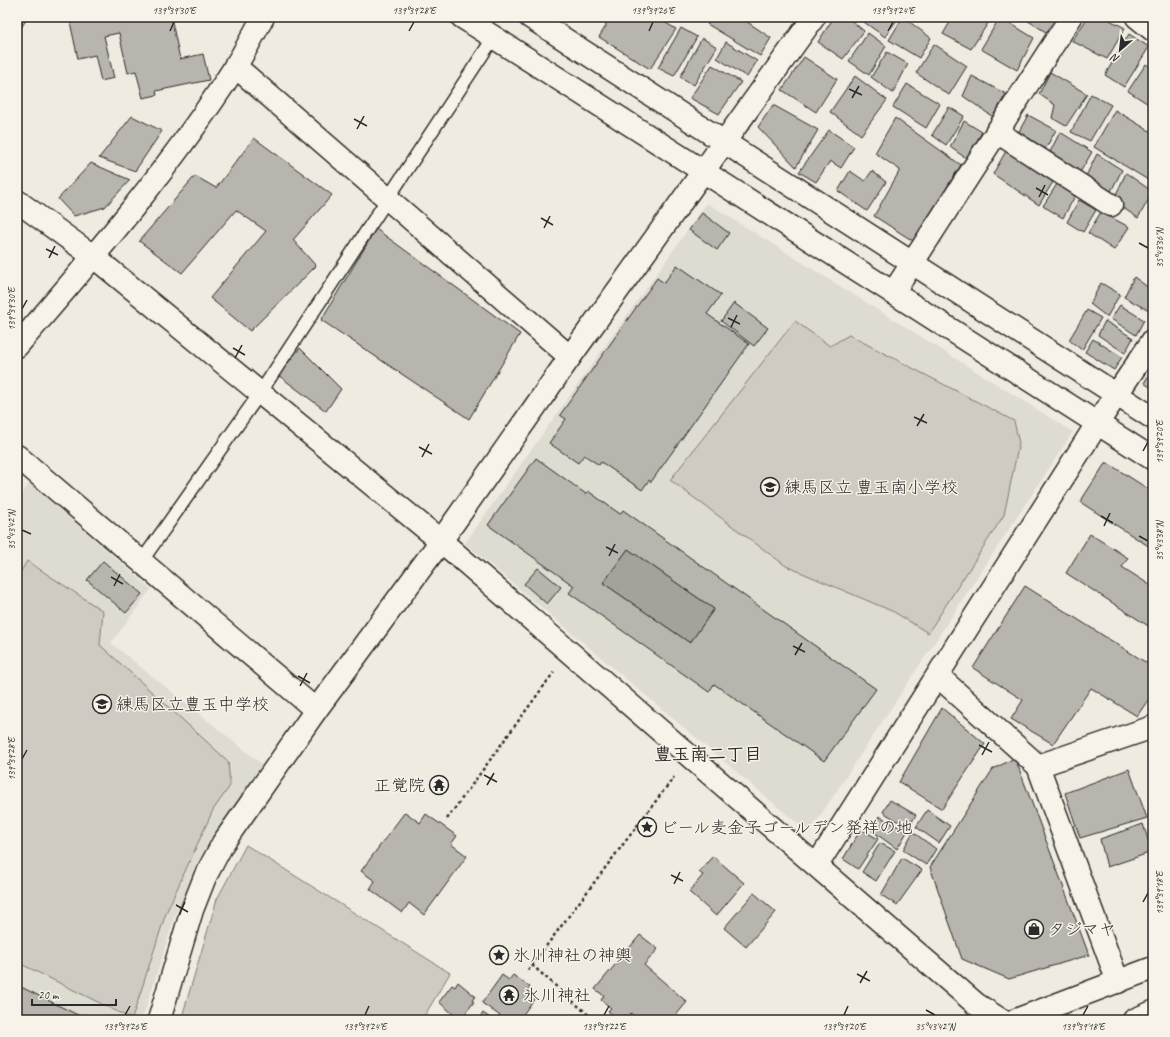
<svg xmlns="http://www.w3.org/2000/svg" width="1170" height="1037" font-family="Caveat,'Klee One',sans-serif">
<style>
.built{fill:#dedbd1}
.green{fill:#cfcbc2;stroke:#7d7b76}
.water{fill:#a4a29a;stroke:#74726e}
.building{fill:#b8b5ae;stroke:#2b2b2b;fill-rule:evenodd}
.lines{fill:none;stroke-linecap:round;stroke-linejoin:round}
.lane-casing{stroke:#2b2b2b;stroke-width:15}
.street-casing{stroke:#2b2b2b;stroke-width:25}
.secondary-casing{stroke:#2b2b2b;stroke-width:25}
.primary-casing{stroke:#2b2b2b;stroke-width:25}
.path{stroke:#2b2b2b;stroke-width:2.5;stroke-dasharray:3 3;stroke-linecap:butt}
.lane{stroke:#f7f3e8;stroke-width:12}
.street{stroke:#f7f3e8;stroke-width:22}
.secondary{stroke:#f7f3e8;stroke-width:22}
.primary{stroke:#f7f3e8;stroke-width:22}
.ticks{fill:none;stroke:#2b2b2b;stroke-width:1.5}
.labels{text-anchor:middle;dominant-baseline:central;stroke-width:3;stroke-linejoin:round;paint-order:stroke}
.poi-label{font-size:17px;fill:#2b2b2b;stroke:#f7f3e8;text-anchor:start}
.neighbourhood-label{font-size:18px;font-weight:bold;fill:#2b2b2b;stroke:#f7f3e8}
.neatline{fill:none;stroke:#2b2b2b;stroke-width:1.5}
.ticks-label{font-size:10px;text-anchor:middle;fill:#2b2b2b}
</style>
<rect width="100%" height="100%" fill="#efebe0"/>
<filter id="ink" filterUnits="userSpaceOnUse"><feTurbulence type="fractalNoise" baseFrequency=".025" numOctaves="2"/><feDisplacementMap in="SourceGraphic" scale="8" xChannelSelector="R" yChannelSelector="G"/><feConvolveMatrix kernelMatrix="1 2 1 2 8 2 1 2 1" color-interpolation-filters="sRGB"/></filter>
<g filter="url(#ink)">
<g class="built">
<path d="M707,203L1073,432L809,833L465,543Z"/>
<path d="M30,483L151,589L111,643L264,766L207,845L175,916L142,1020H17V499Z"/>
</g>
<g class="green">
<path d="M795,321L830,346L849,335L1014,421L1019,443L1004,515L928,633L894,612L786,566L670,480Z"/>
<path d="M27,561L103,611L100,645L228,761L230,786L213,810L166,913L132,1019L17,962V578Z"/>
<path d="M246,845L450,973L422,1020H181L217,899Z"/>
</g>
<path class="water" d="M628,549L714,609L690,643L603,583Z"/>
<g class="building">
<path d="M17,17H28L17,34Z"/>
<path d="M69,17H147L148,19L155,17H171L180,59L203,54L209,80L156,91L157,95L143,98L136,71L128,73L119,33L104,36L114,78L101,81L95,55L78,59Z"/>
<path d="M605,17H656L676,29L650,69L599,37L606,26Z"/>
<path d="M711,17H740L771,38L760,56L707,24Z"/>
<path d="M834,17H847L864,31L843,59L818,42Z"/>
<path d="M857,17H899L885,37Z"/>
<path d="M903,17L931,38L919,58L889,40Z"/>
<path d="M953,17H992L971,49L943,34Z"/>
<path d="M1000,17L1034,38L1017,70L981,49Z"/>
<path d="M1022,17H1060L1049,34Z"/>
<path d="M1088,17H1104L1125,28L1107,59L1072,41Z"/>
<path d="M681,28L697,37L674,76L658,68Z"/>
<path d="M868,33L886,46L869,75L849,61Z"/>
<path d="M1129,34L1149,47L1124,87L1105,75Z"/>
<path d="M702,38L717,47L694,85L680,77Z"/>
<path d="M726,42L757,61L747,77L717,58Z"/>
<path d="M934,44L967,66L949,95L916,73Z"/>
<path d="M887,52L908,64L893,93L871,77Z"/>
<path d="M804,57L837,79L816,112L782,90Z"/>
<path d="M1146,64L1153,69V107L1128,91Z"/>
<path d="M712,65L741,82L719,114L690,98Z"/>
<path d="M1050,72L1087,94L1066,126L1052,118L1055,105L1039,94Z"/>
<path d="M855,76L887,100L861,135L830,112Z"/>
<path d="M972,76L1006,94L993,117L963,96Z"/>
<path d="M907,84L940,104L926,128L893,107Z"/>
<path d="M1091,94L1111,105L1090,141L1071,132Z"/>
<path d="M773,105L818,130L796,167L758,127Z"/>
<path d="M949,107L964,116L946,145L932,135Z"/>
<path d="M1115,110L1153,133V183L1094,147Z"/>
<path d="M1028,115L1056,130L1043,153L1016,137Z"/>
<path d="M132,116L162,131L135,171L99,158Z"/>
<path d="M895,118L961,165L913,241L874,216L900,170L875,153Z"/>
<path d="M964,121L982,132L967,159L950,147Z"/>
<path d="M829,130L854,147L841,168L830,161L816,182L799,172Z"/>
<path d="M1060,132L1092,152L1079,174L1049,154Z"/>
<path d="M254,138L332,195L293,240L316,266L250,331L210,298L266,231L236,210L182,273L139,241L195,176L216,188Z"/>
<path d="M1006,151L1053,182L1039,205L993,174Z"/>
<path d="M1097,154L1122,170L1108,197L1084,180Z"/>
<path d="M91,163L130,180L105,207L74,216L58,199Z"/>
<path d="M850,171L865,181L872,171L886,182L867,211L838,191Z"/>
<path d="M1126,173L1153,192L1138,218L1113,201Z"/>
<path d="M1057,184L1075,196L1063,218L1043,206Z"/>
<path d="M1079,200L1096,210L1083,232L1067,222Z"/>
<path d="M1101,212L1129,227L1114,250L1088,233Z"/>
<path d="M702,213L729,233L717,250L689,230Z"/>
<path d="M376,229L520,334L469,419L321,320Z"/>
<path d="M677,265L721,295L707,314L749,344L651,482L649,480L642,490L601,462L599,465L584,455L578,463L549,443L566,419L560,415L657,278L664,283Z"/>
<path d="M1134,277L1153,291V313L1124,297Z"/>
<path d="M1101,283L1120,294L1107,317L1090,304Z"/>
<path d="M734,303L768,328L754,346L721,321Z"/>
<path d="M1120,305L1144,320L1136,335L1111,319Z"/>
<path d="M1087,310L1101,318L1082,350L1069,340Z"/>
<path d="M1105,321L1133,338L1125,353L1098,335Z"/>
<path d="M1093,339L1122,357L1114,370L1085,352Z"/>
<path d="M300,348L341,389L326,411L278,375Z"/>
<path d="M1153,368V389L1144,383Z"/>
<path d="M536,458L586,494L588,491L620,514L623,510L876,689L824,761L714,684L709,692L569,593L574,586L488,525ZM628,549L714,609L690,643L603,583Z"/>
<path d="M1106,462L1153,492V549L1080,502Z"/>
<path d="M1090,534L1128,558L1122,567L1153,587V629L1066,573Z"/>
<path d="M103,561L142,594L126,613L87,580Z"/>
<path d="M538,568L561,587L547,604L524,584Z"/>
<path d="M1025,586L1153,667V693L1137,716L1091,688L1053,744L1011,719L1023,700L973,668Z"/>
<path d="M942,708L985,744L942,809L899,782Z"/>
<path d="M1015,758L1089,955L1009,979L962,959L930,867L993,769Z"/>
<path d="M1129,769L1147,818L1080,838L1065,793Z"/>
<path d="M890,800L916,815L908,828L883,812Z"/>
<path d="M927,810L950,826L939,843L916,827Z"/>
<path d="M405,812L420,823L426,814L457,836L451,844L467,856L424,915L409,903L402,913L370,889L375,881L361,871Z"/>
<path d="M879,816L907,832L897,849L871,830Z"/>
<path d="M1143,824L1152,852L1107,867L1100,839Z"/>
<path d="M861,829L878,839L858,869L843,859Z"/>
<path d="M913,832L936,849L926,865L903,850Z"/>
<path d="M880,843L895,851L876,881L862,872Z"/>
<path d="M713,856L744,883L716,916L689,892L703,875L699,872Z"/>
<path d="M902,858L922,870L897,905L881,895Z"/>
<path d="M754,893L776,912L746,947L724,928Z"/>
<path d="M640,935L658,949L644,965L687,1002L672,1020H646L641,1016L638,1020L631,1013L625,1020H619L608,1011L611,1008L601,1000L604,996L595,989Z"/>
<path d="M502,975L509,980L513,975L530,987L526,992L535,998L519,1020H506L482,1003Z"/>
<path d="M458,982L475,996L472,1001L474,1002L460,1020L439,1002L452,985L455,987Z"/>
<path d="M17,985L88,1020H17Z"/>
<path d="M483,1013L493,1020H478Z"/>
</g>
<g class="lines">
<defs>
<path id="lane" d="M141,562L260,393L494,37"/>
<g id="street">
<path d="M462,17L1153,459"/>
<path d="M530,17L1153,418"/>
<path d="M1137,17L1153,30"/>
<path d="M235,66L570,357"/>
<path d="M997,132L1111,205"/>
<path d="M893,293L1071,17"/>
<path d="M17,346C94,257 171,167 235,67C245,51 254,34 263,17"/>
<path d="M17,456L316,710"/>
<path d="M938,676L1038,766L1118,982"/>
<path d="M1038,766L1153,727"/>
<path d="M817,865L1097,424L1153,340"/>
</g>
<g id="secondary">
<path d="M17,201L94,257L441,541L976,1004L1001,1020"/>
<path d="M159,1020L192,910L205,877L223,843L316,710L441,541L570,357L814,17"/>
</g>
<g id="primary">
<path d="M1016,1020L1153,968"/>
<path d="M1134,1020L1153,1012"/>
</g>
</defs>
<use href="#lane" class="lane-casing"/>
<use href="#street" class="street-casing"/>
<use href="#secondary" class="secondary-casing"/>
<use href="#primary" class="primary-casing"/>
<g class="path">
<path d="M447,819L554,672"/>
<path d="M532,965L594,1020"/>
<path d="M528,970L674,777"/>
</g>
<use href="#lane" class="lane"/>
<use href="#street" class="street"/>
<use href="#secondary" class="secondary"/>
<use href="#primary" class="primary"/>
</g>
</g>
<path class="ticks" d="M170,31L174,22M409,31L414,22M649,31L653,22M888,31L893,22M849,89L862,95M852,98L859,86M354,119L367,126M357,129L364,116M1036,188L1048,195M1039,197L1045,185M541,218L553,225M544,228L550,216M1139,243L1148,248M46,249L58,255M49,258L55,246M22,309L27,300M728,318L740,324M731,327L737,315M233,348L245,355M235,358L242,345M914,417L927,423M917,426L924,414M419,447L432,454M1143,451L1148,442M422,457L429,444M1101,516L1113,523M1104,526L1110,513M22,530L31,534M1139,536L1148,541M606,547L618,553M609,556L615,544M111,577L123,584M114,586L120,574M793,646L805,652M795,655L802,643M298,676L310,683M300,686L307,673M979,745L992,752M982,755L989,742M22,759L27,750M484,775L497,782M487,785L494,773M671,875L683,881M674,884L680,872M1143,902L1148,893M176,905L188,912M179,915L185,902M857,974L870,981M860,983L867,971M926,1010L935,1015M125,1015L130,1006M365,1015L369,1006M604,1015L609,1006M844,1015L848,1006M1083,1015L1088,1006"/>
<defs>
<symbol id="school-ring" viewBox="-11 -11 22 22"><circle r="9.5" fill="#f7f3e8" stroke="#2b2b2b" stroke-width="1.5"/><path d="M0-5L7-2L0 1L-7-2ZM-4 1L0 2.5L4 1V4Q0 6-4 4Z" fill="#2b2b2b"/></symbol>
<symbol id="temple-ring" viewBox="-11 -11 22 22"><circle r="9.5" fill="#f7f3e8" stroke="#2b2b2b" stroke-width="1.5"/><path d="M0-6L5-2H3V0L6.5 2.5H4V6H1.5V3h-3V6H-4V2.5H-6.5L-3 0V-2H-5Z" fill="#2b2b2b"/></symbol>
<symbol id="sight-ring" viewBox="-11 -11 22 22"><circle r="9.5" fill="#f7f3e8" stroke="#2b2b2b" stroke-width="1.5"/><path d="M0-6L1.8-2.2L6-1.7L2.9 1.2L3.7 5.4L0 3.3L-3.7 5.4L-2.9 1.2L-6-1.7L-1.8-2.2Z" fill="#2b2b2b"/></symbol>
<symbol id="shop-ring" viewBox="-11 -11 22 22"><circle r="9.5" fill="#f7f3e8" stroke="#2b2b2b" stroke-width="1.5"/><path d="M-5-2.5h2.3a2.7 3.5 0 0 1 5.4 0H5L5.5 6h-11ZM-1.5-2.5h3a1.5 2.3 0 0 0-3 0Z" fill="#2b2b2b"/></symbol>
</defs>
<g fill-rule="evenodd">
<use href="#school-ring" x="759" y="476" width="22" height="22"/>
<use href="#school-ring" x="91" y="693" width="22" height="22"/>
<use href="#temple-ring" x="428" y="774" width="22" height="22"/>
<use href="#sight-ring" x="636" y="816" width="22" height="22"/>
<use href="#shop-ring" x="1023" y="918" width="22" height="22"/>
<use href="#sight-ring" x="488" y="944" width="22" height="22"/>
<use href="#temple-ring" x="498" y="984" width="22" height="22"/>
</g>
<g class="labels">
<g class="poi-label">
<text x="784" y="487">練馬区立 豊玉南小学校</text>
<text x="116" y="704">練馬区立豊玉中学校</text>
<text x="425" y="785" text-anchor="end">正覚院</text>
<text x="661" y="827">ビール麦金子ゴールデン発祥の地</text>
<text x="1048" y="929">タジマヤ</text>
<text x="513" y="955">氷川神社の神輿</text>
<text x="523" y="995">氷川神社</text>
</g>
<g class="neighbourhood-label">
<text x="708" y="754">豊玉南二丁目</text>
</g>
</g>
<rect width="1170" height="1037" fill="none" stroke="#f7f3e8" stroke-width="44"/>
<g transform="translate(1120 50) rotate(208)" stroke="#f7f3e8" stroke-width="3" paint-order="stroke">
<path d="M0-3L7 15L0 10L-7 15Z" fill="#2b2b2b"/>
<text y="-6" font-size="11" font-weight="bold" text-anchor="middle" fill="#2b2b2b">N</text>
</g>
<path d="M32 999v6h84v-6" fill="none" stroke="#2b2b2b" stroke-width="2"/>
<text x="38" y="999" font-size="12" fill="#2b2b2b" stroke="#f7f3e8" stroke-width="3" paint-order="stroke">20 m</text>
<rect x="22" y="22" width="1126" height="993" class="neatline"/>
<g class="ticks-label">
<text x="174" y="14">139°39'30"E</text>
<text x="414" y="14">139°39'28"E</text>
<text x="653" y="14">139°39'26"E</text>
<text x="893" y="14">139°39'24"E</text>
<text transform="translate(1159 248) rotate(-90)" y="4">35°43'36"N</text>
<text transform="translate(11 309) rotate(-90)" y="4">139°39'30"E</text>
<text transform="translate(1159 442) rotate(-90)" y="4">139°39'20"E</text>
<text transform="translate(11 530) rotate(-90)" y="4">35°43'42"N</text>
<text transform="translate(1159 541) rotate(-90)" y="4">35°43'38"N</text>
<text transform="translate(11 759) rotate(-90)" y="4">139°39'28"E</text>
<text transform="translate(1159 893) rotate(-90)" y="4">139°39'18"E</text>
<text x="125" y="1030">139°39'26"E</text>
<text x="365" y="1030">139°39'24"E</text>
<text x="604" y="1030">139°39'22"E</text>
<text x="844" y="1030">139°39'20"E</text>
<text x="935" y="1030">35°43'42"N</text>
<text x="1083" y="1030">139°39'18"E</text>
</g>
</svg>
